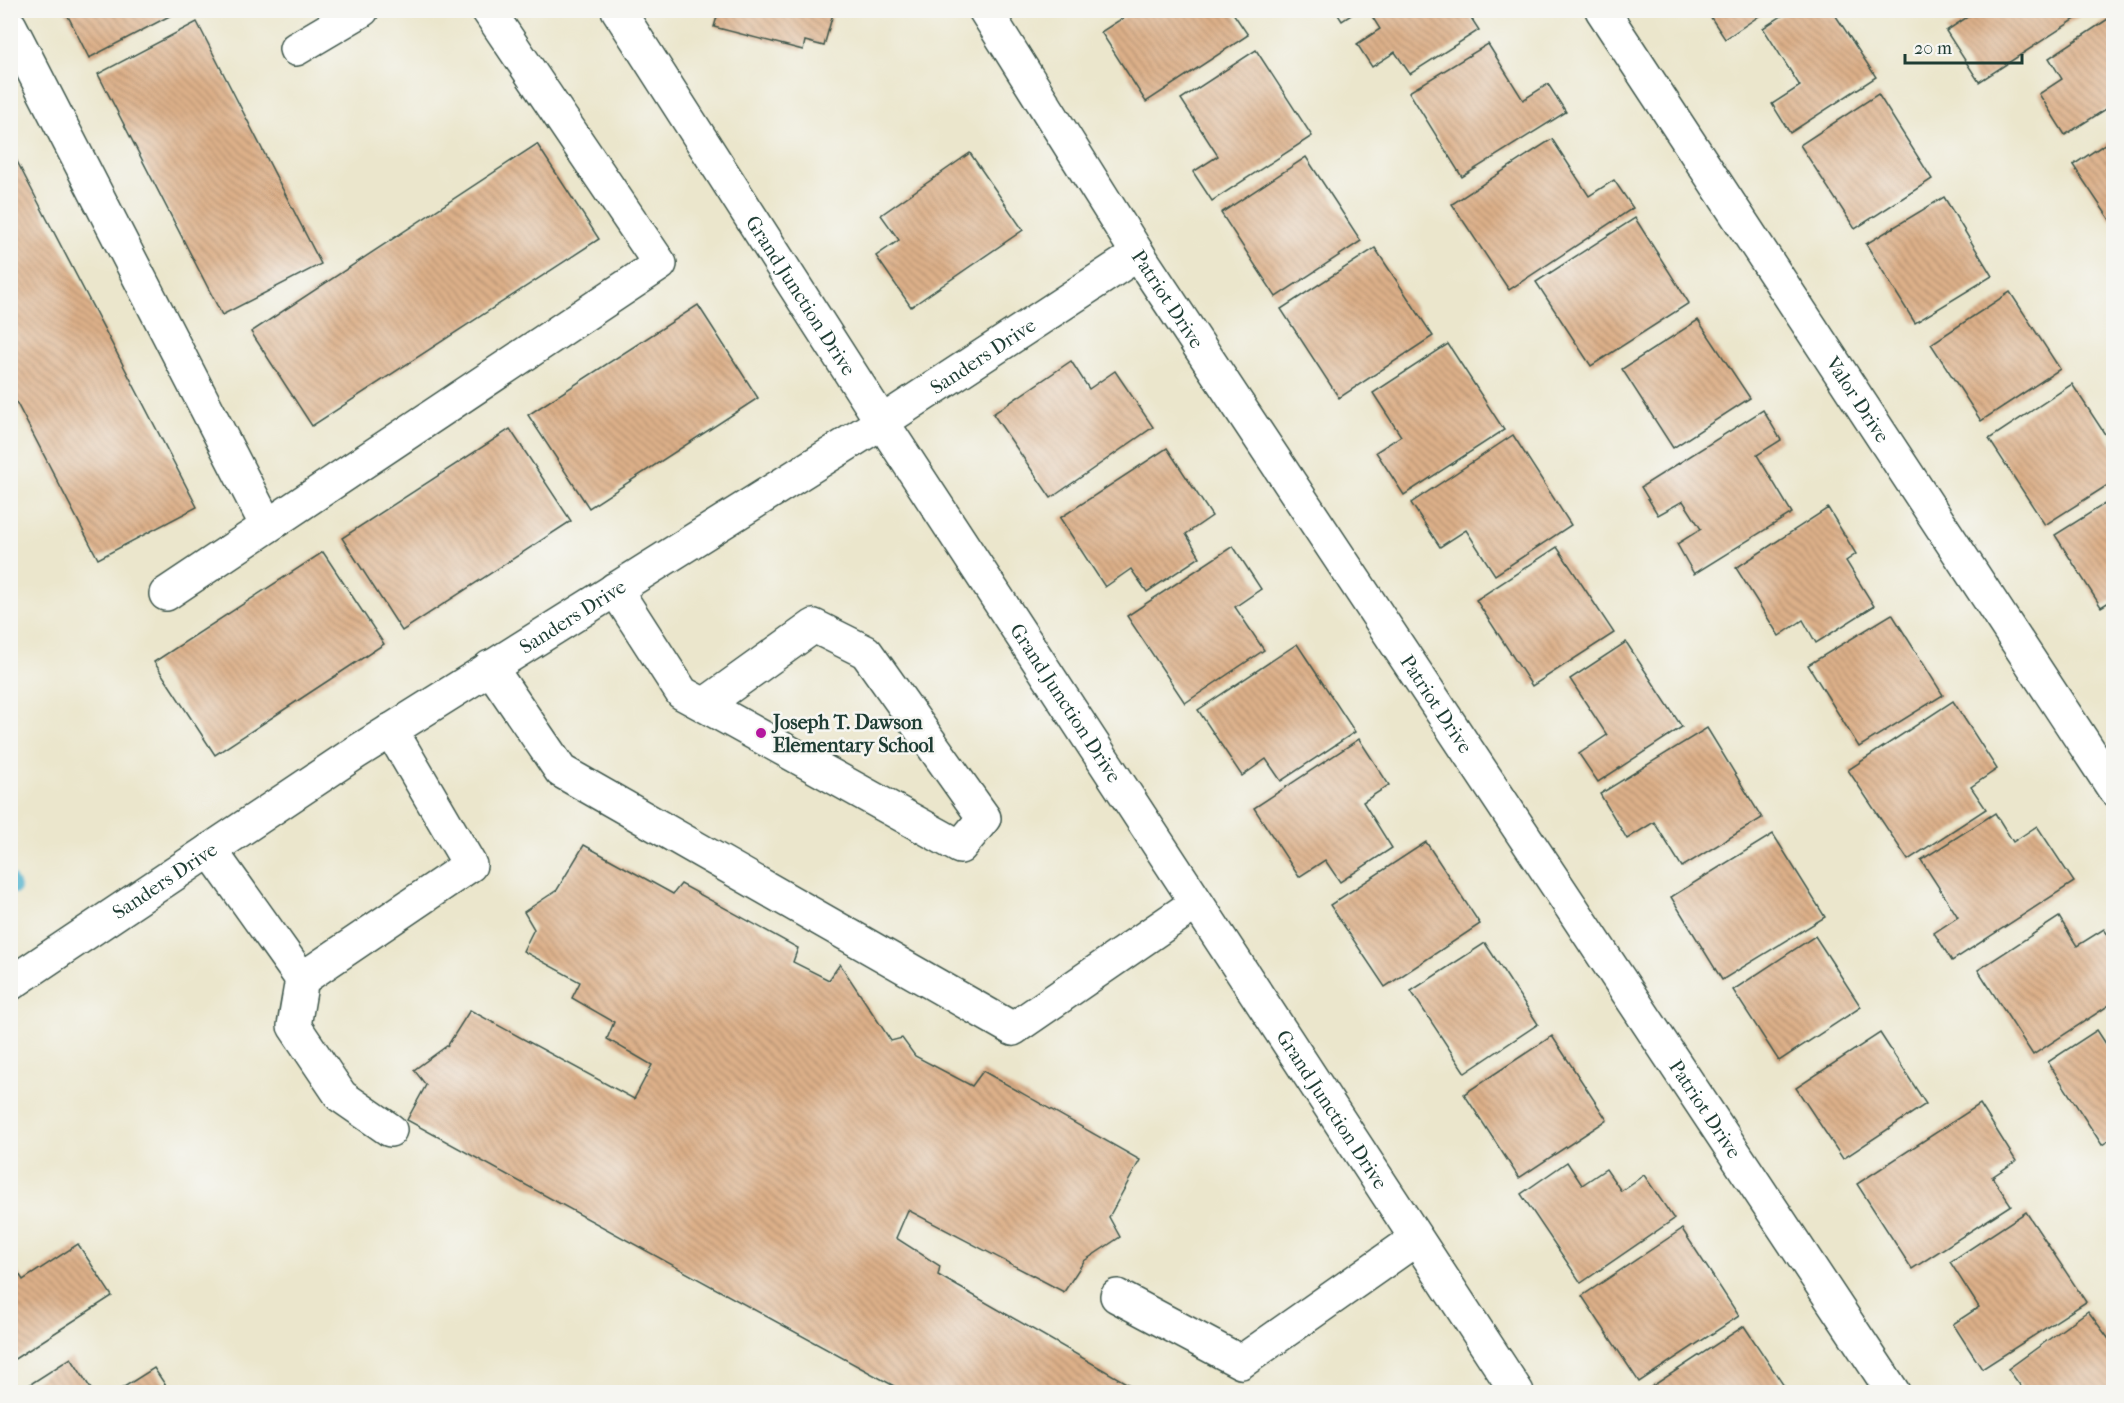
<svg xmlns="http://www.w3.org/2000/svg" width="2124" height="1403" font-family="'IM FELL French Canon',serif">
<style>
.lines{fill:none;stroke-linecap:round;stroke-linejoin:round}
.stream{stroke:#4db1cc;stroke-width:12}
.building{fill:url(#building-back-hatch)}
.minor-casing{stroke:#3e564b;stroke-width:36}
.minor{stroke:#fff;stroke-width:33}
.poi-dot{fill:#b5179e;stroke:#f6f6f2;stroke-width:2}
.labels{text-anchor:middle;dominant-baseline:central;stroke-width:5;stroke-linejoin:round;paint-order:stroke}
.street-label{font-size:20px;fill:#1f3d34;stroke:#f6f6f2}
.poi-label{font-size:20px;font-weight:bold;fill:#1f3d34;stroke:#f6f6f2;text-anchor:start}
</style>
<defs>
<pattern id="building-back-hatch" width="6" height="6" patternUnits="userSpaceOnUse" patternTransform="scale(1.5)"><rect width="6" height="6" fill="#ddb089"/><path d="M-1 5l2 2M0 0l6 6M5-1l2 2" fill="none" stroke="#b39071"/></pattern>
</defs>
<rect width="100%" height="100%" fill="#f6f6f2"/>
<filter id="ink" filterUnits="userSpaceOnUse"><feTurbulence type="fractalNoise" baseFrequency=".0167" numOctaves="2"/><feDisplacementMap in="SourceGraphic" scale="12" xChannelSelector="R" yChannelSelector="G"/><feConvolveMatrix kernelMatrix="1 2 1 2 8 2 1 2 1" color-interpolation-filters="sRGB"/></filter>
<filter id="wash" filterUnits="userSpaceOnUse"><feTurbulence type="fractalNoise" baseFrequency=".008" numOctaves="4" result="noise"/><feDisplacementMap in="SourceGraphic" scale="24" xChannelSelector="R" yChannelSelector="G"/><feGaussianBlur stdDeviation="1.35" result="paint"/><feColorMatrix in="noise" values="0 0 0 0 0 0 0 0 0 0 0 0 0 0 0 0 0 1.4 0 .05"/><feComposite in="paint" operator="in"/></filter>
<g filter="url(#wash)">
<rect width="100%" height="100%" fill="#ebe6cc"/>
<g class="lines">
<path class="stream" d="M10,879L15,888"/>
</g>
<g id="blocks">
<g class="building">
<path d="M65,10H181L89,58Z"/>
<path d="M719,10H834L824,46L805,41L803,50L714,27Z"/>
<path d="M1123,10H1231L1248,35L1146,102L1101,32L1126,16Z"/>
<path d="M1335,10H1359L1342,21Z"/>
<path d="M1368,10H1466L1479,30L1410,74L1395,52L1372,67L1357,44L1380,29Z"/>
<path d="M1706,10H1768L1725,39Z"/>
<path d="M1791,10H1832L1876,77L1790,133L1772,104L1800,86L1763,28Z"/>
<path d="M1978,10H2076L2080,16L1979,82L1946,31Z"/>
<path d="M2114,15V104L2065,135L2039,94L2062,79L2049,58Z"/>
<path d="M197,22L321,264L222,315L98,74Z"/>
<path d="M1488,44L1523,100L1548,84L1566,112L1462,177L1409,92Z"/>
<path d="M1256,50L1312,136L1212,201L1193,172L1218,156L1181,99Z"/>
<path d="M1878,94L1932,179L1855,229L1800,145Z"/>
<path d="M2114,138V218L2110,220L2073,165Z"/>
<path d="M1552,139L1589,196L1614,180L1633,208L1509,290L1452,204Z"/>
<path d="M537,144L599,239L312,426L251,332Z"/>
<path d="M10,148L197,507L98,559L10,390Z"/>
<path d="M970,153L1023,230L911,307L876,256L899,240L881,215Z"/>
<path d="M1306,157L1361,241L1276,297L1221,213Z"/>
<path d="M1944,197L1992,276L1915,323L1866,244Z"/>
<path d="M1635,218L1689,303L1591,366L1536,282Z"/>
<path d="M1375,248L1433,336L1339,398L1281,309Z"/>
<path d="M2010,292L2060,369L1981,421L1931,344Z"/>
<path d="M698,305L758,398L589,508L528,415Z"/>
<path d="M1698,320L1750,398L1673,448L1622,369Z"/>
<path d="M1448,344L1504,430L1404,495L1376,452L1401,436L1373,393Z"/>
<path d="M1071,361L1089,389L1115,371L1153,427L1051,498L993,414Z"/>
<path d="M2072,384L2114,448V481L2045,525L1989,439Z"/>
<path d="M1763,410L1781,440L1757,455L1792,513L1694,574L1677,544L1701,529L1683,501L1658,515L1641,487Z"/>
<path d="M510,429L571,521L402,631L342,538Z"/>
<path d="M1513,435L1571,525L1495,575L1466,530L1440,547L1411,503Z"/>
<path d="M1167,448L1212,516L1186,534L1200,557L1147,592L1131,569L1105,587L1060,518Z"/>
<path d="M2114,498V599L2101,607L2055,535Z"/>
<path d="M1828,508L1856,554L1846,561L1874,606L1816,643L1803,620L1779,636L1736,568Z"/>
<path d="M1233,546L1261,589L1235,607L1264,650L1185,703L1127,616Z"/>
<path d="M1557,547L1614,633L1532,686L1476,600Z"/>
<path d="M323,552L384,644L215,755L154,662Z"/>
<path d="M1892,614L1943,695L1859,747L1808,665Z"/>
<path d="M1626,642L1682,727L1598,782L1579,754L1607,735L1570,679Z"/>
<path d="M1297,644L1355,732L1281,781L1266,759L1242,776L1198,710Z"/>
<path d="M1953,701L1997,769L1971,787L1986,809L1908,860L1848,770Z"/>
<path d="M1707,728L1762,818L1682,867L1654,822L1627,839L1600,794Z"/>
<path d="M1359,739L1389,785L1363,802L1392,848L1340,882L1325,860L1299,877L1254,808Z"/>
<path d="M1995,813L2013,842L2037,826L2074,882L1952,961L1934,933L1958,917L1921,860Z"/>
<path d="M1773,834L1825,917L1722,980L1671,897Z"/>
<path d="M1426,842L1480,924L1385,987L1330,905Z"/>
<path d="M584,845L673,894L681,884L798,948L793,962L829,980L840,964L891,1041L902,1038L915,1056L972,1086L983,1071L1140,1160L1109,1217L1120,1237L1084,1261L1064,1292L908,1210L896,1238L940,1266L938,1275L1142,1392H905L407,1120L426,1085L414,1070L448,1045L470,1010L634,1099L652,1065L607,1039L614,1022L572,998L580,982L523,951L534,929L524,912L557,890Z"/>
<path d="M2059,917L2077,946L2104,929L2114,944V1002L2033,1055L1978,970Z"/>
<path d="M1815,936L1861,1007L1779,1061L1733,990Z"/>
<path d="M1485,943L1538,1024L1465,1073L1411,991Z"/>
<path d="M2097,1030L2114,1056V1137L2102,1145L2048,1062Z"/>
<path d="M1880,1033L1926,1104L1843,1159L1796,1088Z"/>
<path d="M1552,1036L1607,1120L1519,1178L1464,1094Z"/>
<path d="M1980,1104L2016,1161L1992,1177L2011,1205L1912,1269L1857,1184Z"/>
<path d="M1567,1162L1582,1185L1606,1169L1621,1191L1644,1175L1674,1219L1581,1283L1521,1194Z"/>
<path d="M2026,1212L2086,1302L1982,1369L1953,1324L1979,1307L1950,1262Z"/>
<path d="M1682,1229L1739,1316L1639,1382L1582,1296Z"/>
<path d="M78,1244L112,1296L10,1362V1260L23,1280Z"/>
<path d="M2088,1311L2114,1346V1392H2025L2008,1369Z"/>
<path d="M1744,1326L1788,1392H1654L1651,1387Z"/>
<path d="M71,1358L93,1392H18Z"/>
<path d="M154,1368L170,1392H116Z"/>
</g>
</g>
</g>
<g filter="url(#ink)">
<use href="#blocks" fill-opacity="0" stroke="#3e564b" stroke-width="1.5"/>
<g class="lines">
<defs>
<g id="minor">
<path id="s1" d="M618,10L882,422L1517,1392"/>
<path id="s2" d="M985,10L1138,254L1893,1392"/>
<path id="s3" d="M1602,10L2114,789"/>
<path d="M10,26L267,526"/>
<path d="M296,49L362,10"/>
<path d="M615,589L682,693L704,705L960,847L984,818L866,652L814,626L704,705"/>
<path d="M166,594L660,264L488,10"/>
<path d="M490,667L561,771L1013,1029L1196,903"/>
<path d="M210,850L302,979L470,865L391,730"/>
<path d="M302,979L294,1026L341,1096L390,1130"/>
<path id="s4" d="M10,984L355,753L882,422L1138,254"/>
<path d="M1117,1296L1241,1362L1416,1239"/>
</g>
</defs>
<use href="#minor" class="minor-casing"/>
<use href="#minor" class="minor"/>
</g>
</g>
<circle class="poi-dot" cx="761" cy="733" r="6"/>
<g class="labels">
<g class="street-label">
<text stroke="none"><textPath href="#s1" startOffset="339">Grand Junction Drive</textPath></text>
<text stroke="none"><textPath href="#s2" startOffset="342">Patriot Drive</textPath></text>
<text stroke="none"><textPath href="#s4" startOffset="1158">Sanders Drive</textPath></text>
<text stroke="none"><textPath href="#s3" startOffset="466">Valor Drive</textPath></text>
<text stroke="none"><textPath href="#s4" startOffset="672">Sanders Drive</textPath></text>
<text stroke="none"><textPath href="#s1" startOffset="825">Grand Junction Drive</textPath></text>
<text stroke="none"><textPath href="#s2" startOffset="828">Patriot Drive</textPath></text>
<text stroke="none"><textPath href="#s4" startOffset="186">Sanders Drive</textPath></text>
<text stroke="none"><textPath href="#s2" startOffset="1314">Patriot Drive</textPath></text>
<text stroke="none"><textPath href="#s1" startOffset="1311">Grand Junction Drive</textPath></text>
</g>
<g class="poi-label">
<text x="773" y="722">Joseph T. Dawson<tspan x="773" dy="23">Elementary School</tspan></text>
</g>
</g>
<rect width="2124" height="1403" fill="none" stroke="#f6f6f2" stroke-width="36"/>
<path d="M1905 54v9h117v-9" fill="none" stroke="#1f3d34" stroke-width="3"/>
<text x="1914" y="54" font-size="18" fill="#1f3d34" stroke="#f6f6f2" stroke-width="4.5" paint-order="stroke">20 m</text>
</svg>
